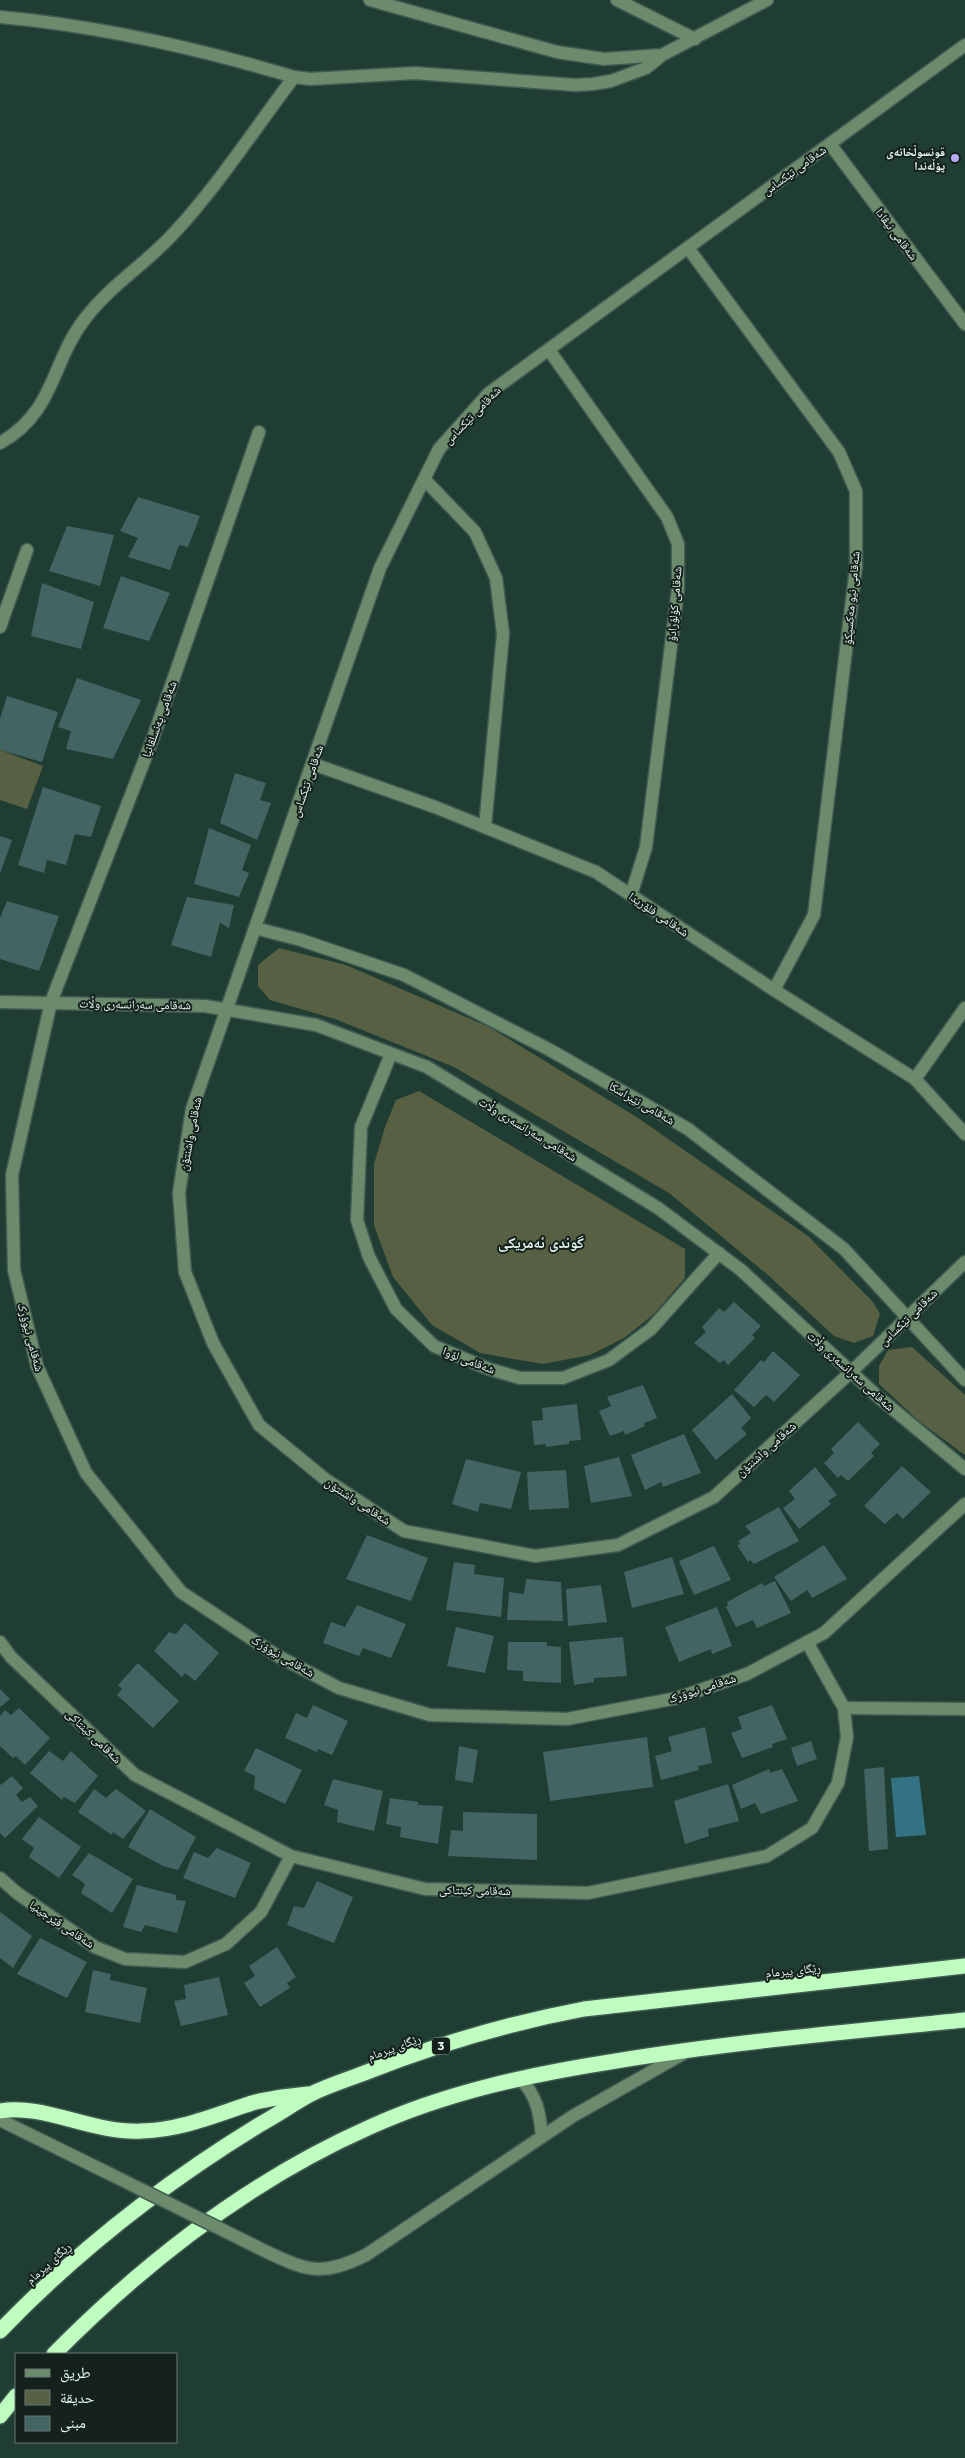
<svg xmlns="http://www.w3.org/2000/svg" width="965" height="2458" font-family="Montserrat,'Noto Naskh Arabic',sans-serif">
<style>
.green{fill:#586043}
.water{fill:#337283}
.building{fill:#426564}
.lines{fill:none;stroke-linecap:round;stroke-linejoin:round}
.minor-casing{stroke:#405b52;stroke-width:15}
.highway-casing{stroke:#405b52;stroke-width:18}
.minor{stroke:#6c8b6c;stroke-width:12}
.highway{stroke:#befdbf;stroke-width:15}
.minor-bridge-casing{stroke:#405b52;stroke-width:15;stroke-linecap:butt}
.minor-bridge{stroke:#6c8b6c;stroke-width:12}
.poi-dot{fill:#b8abf7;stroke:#14211c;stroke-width:2}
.labels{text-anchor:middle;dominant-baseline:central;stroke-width:4;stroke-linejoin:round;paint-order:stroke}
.shield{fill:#14211c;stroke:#a8b8b2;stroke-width:1}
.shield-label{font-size:11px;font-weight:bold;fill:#e8f9f2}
.poi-label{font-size:12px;font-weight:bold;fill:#e8f9f2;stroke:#14211c;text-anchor:end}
.street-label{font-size:12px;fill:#e8f9f2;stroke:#14211c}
.quarter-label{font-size:15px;font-weight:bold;fill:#e8f9f2;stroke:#14211c}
</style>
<rect width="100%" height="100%" fill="#203d33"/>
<g class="green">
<path d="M0,750L43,766L27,809L0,800Z"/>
<path d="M279,948L346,965L489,1027L638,1118L808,1236L873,1302L880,1314L873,1336L854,1343L834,1336L768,1275L669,1193L454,1067L335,1019L270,1000L258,986V965Z"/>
<path d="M419,1091L685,1249V1278L654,1314L624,1338L590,1355L543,1364L480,1353L432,1325L393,1277L374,1225V1164L385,1127L396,1100Z"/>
<path d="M912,1347L965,1395V1455L920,1422L879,1384V1366L888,1350Z"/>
</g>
<path class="water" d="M919,1776L926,1835L896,1837L891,1778Z"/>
<g class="building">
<path d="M138,497L200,516L188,547L179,545L170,570L128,557L138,538L120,531Z"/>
<path d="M67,526L114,535L100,586L49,571Z"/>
<path d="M121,576L170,593L149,641L103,628Z"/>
<path d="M42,583L94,602L81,649L31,636Z"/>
<path d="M77,678L141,700L113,759L66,749L71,731L58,727Z"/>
<path d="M7,696L58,712L42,762L0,750V719Z"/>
<path d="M235,773L266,783L260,800L271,803L257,840L220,823Z"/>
<path d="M43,787L101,806L91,837L75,834L66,865L47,860L44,873L18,865Z"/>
<path d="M209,828L251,845L242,870L249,873L239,897L194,884Z"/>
<path d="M0,836L12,840L0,874Z"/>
<path d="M187,897L234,905L229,928L220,923L211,957L171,945Z"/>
<path d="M7,901L59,916L39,971L0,959V918Z"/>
<path d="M734,1302L761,1326L752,1335L755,1338L728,1365L724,1360L720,1363L694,1343L706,1332L702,1327L719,1308L724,1312Z"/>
<path d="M773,1351L800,1375L774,1402L766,1395L754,1407L734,1390L761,1360L764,1362Z"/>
<path d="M643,1385L657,1418L644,1423L645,1426L625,1435L624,1431L610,1436L599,1411L611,1406L607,1397Z"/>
<path d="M732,1394L751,1418L741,1428L747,1434L716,1460L692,1430Z"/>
<path d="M577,1404L581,1440L569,1441V1444L546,1447V1444L534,1445L532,1421L543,1420L542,1408Z"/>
<path d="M858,1422L880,1444L871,1453L874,1456L848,1481L841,1475L838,1478L824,1463L834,1453L831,1449Z"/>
<path d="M684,1434L701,1473L663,1487L661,1482L645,1490L631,1455Z"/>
<path d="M619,1457L632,1496L591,1503L584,1466Z"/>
<path d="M466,1459L521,1472L511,1509L480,1503L478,1512L452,1504Z"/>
<path d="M902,1466L931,1492L903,1519L897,1513L885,1524L864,1506Z"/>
<path d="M815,1467L837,1495L828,1501L831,1504L799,1529L783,1508L795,1499L789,1491Z"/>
<path d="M566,1470L569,1508L529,1510L527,1472Z"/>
<path d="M779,1507L799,1541L754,1564L750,1560L748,1562L737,1545L741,1544L738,1541L751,1533L745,1526Z"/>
<path d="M367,1535L428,1558L411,1601L346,1579Z"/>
<path d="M824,1545L847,1579L812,1598L807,1590L791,1601L774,1577Z"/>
<path d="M714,1546L731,1580L694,1595L679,1561Z"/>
<path d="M672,1557L684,1594L632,1608L624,1572Z"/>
<path d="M454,1562L475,1565L474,1574L504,1578L501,1617L446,1610Z"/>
<path d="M526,1579L561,1582L563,1621L507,1620L509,1592L524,1594Z"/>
<path d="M775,1581L791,1613L757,1628L753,1620L736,1627L726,1607L728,1605L727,1602L762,1583L764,1586Z"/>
<path d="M601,1585L607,1622L568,1626L566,1589Z"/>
<path d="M357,1605L406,1624L391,1658L363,1648L359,1656L323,1643L331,1622L345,1627Z"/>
<path d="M717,1607L732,1646L712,1654L711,1649L679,1662L665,1627Z"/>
<path d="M185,1623L219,1653L195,1681L185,1673L182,1677L154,1651L169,1632L176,1634Z"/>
<path d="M456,1627L494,1636L485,1673L447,1666Z"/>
<path d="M623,1637L627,1676L594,1678V1682L574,1685L569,1642Z"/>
<path d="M508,1642H547V1646L561,1647V1683L523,1681V1671L507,1670Z"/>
<path d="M138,1663L179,1701L153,1728L117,1695L122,1689L118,1685Z"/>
<path d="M0,1689L10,1699L0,1707Z"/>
<path d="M313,1705L348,1721L332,1755L318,1749L317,1752L285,1738L296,1713L307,1718Z"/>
<path d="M772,1705L787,1739L772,1744L773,1747L742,1758L731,1733L742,1729L738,1717Z"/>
<path d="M19,1708L50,1738L25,1765L16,1756L13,1758L0,1746V1716L5,1710L11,1715Z"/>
<path d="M705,1727L712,1763L698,1766L699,1770L661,1780L655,1756L672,1751L668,1737Z"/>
<path d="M647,1737L653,1787L550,1801L543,1752Z"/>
<path d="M811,1741L817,1759L797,1766L791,1748Z"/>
<path d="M459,1746L478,1750L473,1783L455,1780Z"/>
<path d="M256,1748L302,1770L285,1804L254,1789L255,1776L244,1771Z"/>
<path d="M49,1751L63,1761L71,1751L98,1776L75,1803L64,1797L62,1800L30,1773Z"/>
<path d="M884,1767L888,1849L869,1851L864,1769Z"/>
<path d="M769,1769L770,1773L782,1769L798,1801L761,1814L755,1803L741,1809L732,1785Z"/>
<path d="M12,1776L23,1788L16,1795L22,1802L30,1797L38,1806L5,1838L0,1833V1784L1,1785Z"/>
<path d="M333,1779L383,1791L374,1831L337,1822L338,1810L324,1805Z"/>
<path d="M728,1784L739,1821L708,1829L709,1836L685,1844L674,1801Z"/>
<path d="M94,1789L106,1798L116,1789L146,1811L123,1839L113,1832L112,1835L78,1812Z"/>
<path d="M390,1798L418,1802V1805L443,1806L438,1844L400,1837L401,1827L386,1824Z"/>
<path d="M150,1809L196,1837L178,1870L163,1866L128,1847Z"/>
<path d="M463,1812L537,1814V1860L448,1856L451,1830L463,1831Z"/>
<path d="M39,1817L81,1847L59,1878L29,1857L34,1848L22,1839Z"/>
<path d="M217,1848L251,1863L235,1898L183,1878L194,1852L208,1858Z"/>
<path d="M89,1853L133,1879L112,1913L81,1893L85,1884L72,1875Z"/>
<path d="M317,1881L353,1897L334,1943L287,1925L294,1906L304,1908Z"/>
<path d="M137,1885L176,1895V1900L186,1901L177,1933L145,1925L141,1932L123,1927Z"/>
<path d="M0,1912L32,1936L13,1968L0,1958Z"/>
<path d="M40,1938L87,1962L67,1998L17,1974Z"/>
<path d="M277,1947L296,1977L287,1983L290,1988L260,2007L244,1983L255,1976L249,1966Z"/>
<path d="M93,1970L111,1974L110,1980L147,1988L140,2023L85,2012Z"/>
<path d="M219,1977L228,2015L181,2026L174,2001L186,1999L184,1985Z"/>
</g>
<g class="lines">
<defs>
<g id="minor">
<path d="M370,0L557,52L604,59L662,55"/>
<path d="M617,0L695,39"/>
<path d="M0,17C101,26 197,48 294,77L310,79L415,73L575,85L593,84L611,81L646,68L662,55L767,0"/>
<path d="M965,45L489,393L439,449L380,568L192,1109L179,1193L185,1272L213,1343L259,1425L325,1479L404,1531L535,1556L618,1545L714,1497L851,1372L965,1262"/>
<path d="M830,144L965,324"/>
<path d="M688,248L839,452L856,491V567L814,915L774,990"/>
<path d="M549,350L667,517L678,544V589L646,847L631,895"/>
<path d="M259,432L153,738L51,1002L12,1175L14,1270L37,1366L86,1473L181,1592L276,1655L339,1688L430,1715L567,1719L677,1698L747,1674L824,1633L965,1504"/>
<path d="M0,443C55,412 51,363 84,320C109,286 146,264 174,233C217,187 256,127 294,77"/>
<path d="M424,479L475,532L496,578L503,634L485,827"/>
<path d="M0,627L27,550"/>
<path d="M313,764L435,807L596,872L774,990L915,1079L965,1134"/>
<path d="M255,928L301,940L404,975L550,1050L688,1129L844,1249L965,1380"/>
<path d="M0,1002L205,1006L316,1025L427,1067L658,1208L741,1270L877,1396L965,1469"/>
<path d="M391,1054L361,1127L357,1220L369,1257L396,1309L434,1346L489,1369L520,1378H563L609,1360L651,1329L719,1253"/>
<path d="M915,1079L965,1008"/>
<path d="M0,1642L11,1657L135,1775L291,1856L425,1889L588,1893L767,1856L812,1828L838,1783L847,1737L844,1708L807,1642"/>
<path d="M844,1708L965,1709"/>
<path d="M0,1878L17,1893L95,1947L125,1959L185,1962L226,1944L261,1912L291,1856"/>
<path d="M520,2079C537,2095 540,2114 542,2137"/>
<path d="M0,2120L112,2175"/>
<path d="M267,2252C309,2272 323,2276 366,2255L573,2116L686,2052"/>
</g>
<g id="highway">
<path d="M0,2111C43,2103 93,2134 142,2131C181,2130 215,2115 252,2103C270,2098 289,2096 308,2094"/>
<path d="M0,2331C77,2251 164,2183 259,2125C277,2115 293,2104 311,2094C329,2085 349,2079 367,2072C438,2044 510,2023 584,2009L965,1966"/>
<path d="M54,2354C145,2262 250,2180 370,2127C447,2092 532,2074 616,2061C732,2042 848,2032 965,2020"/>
<path d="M0,2416L16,2396"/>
</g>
</defs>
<use href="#minor" class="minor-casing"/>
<use href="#highway" class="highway-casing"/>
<use href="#minor" class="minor"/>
<use href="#highway" class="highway"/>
<defs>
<path id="minor-bridge" d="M112,2175L267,2252"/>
</defs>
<use href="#minor-bridge" class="minor-bridge-casing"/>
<use href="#minor-bridge" class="minor-bridge"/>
</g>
<circle class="poi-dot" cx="955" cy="158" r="5"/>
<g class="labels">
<rect class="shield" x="432" y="2037.5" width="18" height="17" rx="4"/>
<g class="shield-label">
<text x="441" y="2046">3</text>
</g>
<g class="poi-label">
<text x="945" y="151">قونسوڵخانەی<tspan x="945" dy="14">پۆڵەندا</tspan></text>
</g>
<g class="street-label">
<text transform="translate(794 170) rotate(-36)">شەقامی تێکساس</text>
<text transform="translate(897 234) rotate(53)">شەقامی نیڤادا</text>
<text transform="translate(472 415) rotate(-46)">شەقامی تێکساس</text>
<text transform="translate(851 598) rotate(-85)">شەقامی نیو مەکسیکۆ</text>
<text transform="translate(674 604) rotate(-85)">شەقامی کۆلۆرادۆ</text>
<text transform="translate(159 719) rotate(-70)">شەقامی پەنسلڤانیا</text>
<text transform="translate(307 781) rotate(-71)">شەقامی تێکساس</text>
<text transform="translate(659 914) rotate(34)">شەقامی فلۆریدا</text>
<text transform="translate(135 1004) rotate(1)">شەقامی سەرانسەری وڵات</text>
<text transform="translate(642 1103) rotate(30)">شەقامی نێبراسکا</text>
<text transform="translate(528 1129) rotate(31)">شەقامی سەرانسەری وڵات</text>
<text transform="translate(190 1134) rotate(-79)">شەقامی واشنتۆن</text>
<text transform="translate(908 1317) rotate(-44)">شەقامی تێکساس</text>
<text transform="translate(31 1337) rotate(75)">شەقامی نیوۆرک</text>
<text transform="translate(469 1360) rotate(21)">شەقامی لۆوا</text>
<text transform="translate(851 1371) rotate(42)">شەقامی سەرانسەری وڵات</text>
<text transform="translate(766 1449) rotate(-42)">شەقامی واشنتۆن</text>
<text transform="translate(358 1501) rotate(33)">شەقامی واشنتۆن</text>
<text transform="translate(283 1656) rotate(30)">شەقامی نیوۆرک</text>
<text transform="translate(702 1688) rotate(-18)">شەقامی نیوۆرک</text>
<text transform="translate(94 1736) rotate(44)">شەقامی کینتاکی</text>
<text transform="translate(475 1890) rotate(1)">شەقامی کینتاکی</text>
<text transform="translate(62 1924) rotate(34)">شەقامی ڤێرجینیا</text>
<text transform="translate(793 1970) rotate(-6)">ڕێگای پیرمام</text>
<text transform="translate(394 2047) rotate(-20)">ڕێگای پیرمام</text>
<text transform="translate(48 2263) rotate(-42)">ڕێگای پیرمام</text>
</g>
<g class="quarter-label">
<text x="541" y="1242">گوندی ئەمریکی</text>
</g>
</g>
<rect x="15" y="2353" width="162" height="90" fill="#14211c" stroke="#697772"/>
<rect x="25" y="2369" width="25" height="8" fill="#6c8b6c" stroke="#697772"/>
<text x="60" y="2378" font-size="15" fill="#e8f9f2">طريق</text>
<rect x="25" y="2390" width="25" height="15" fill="#586043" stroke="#697772"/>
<text x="60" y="2403" font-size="15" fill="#e8f9f2">حديقة</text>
<rect x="25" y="2416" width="25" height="15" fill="#426564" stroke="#697772"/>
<text x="60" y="2428" font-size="15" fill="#e8f9f2">مبنى</text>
</svg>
